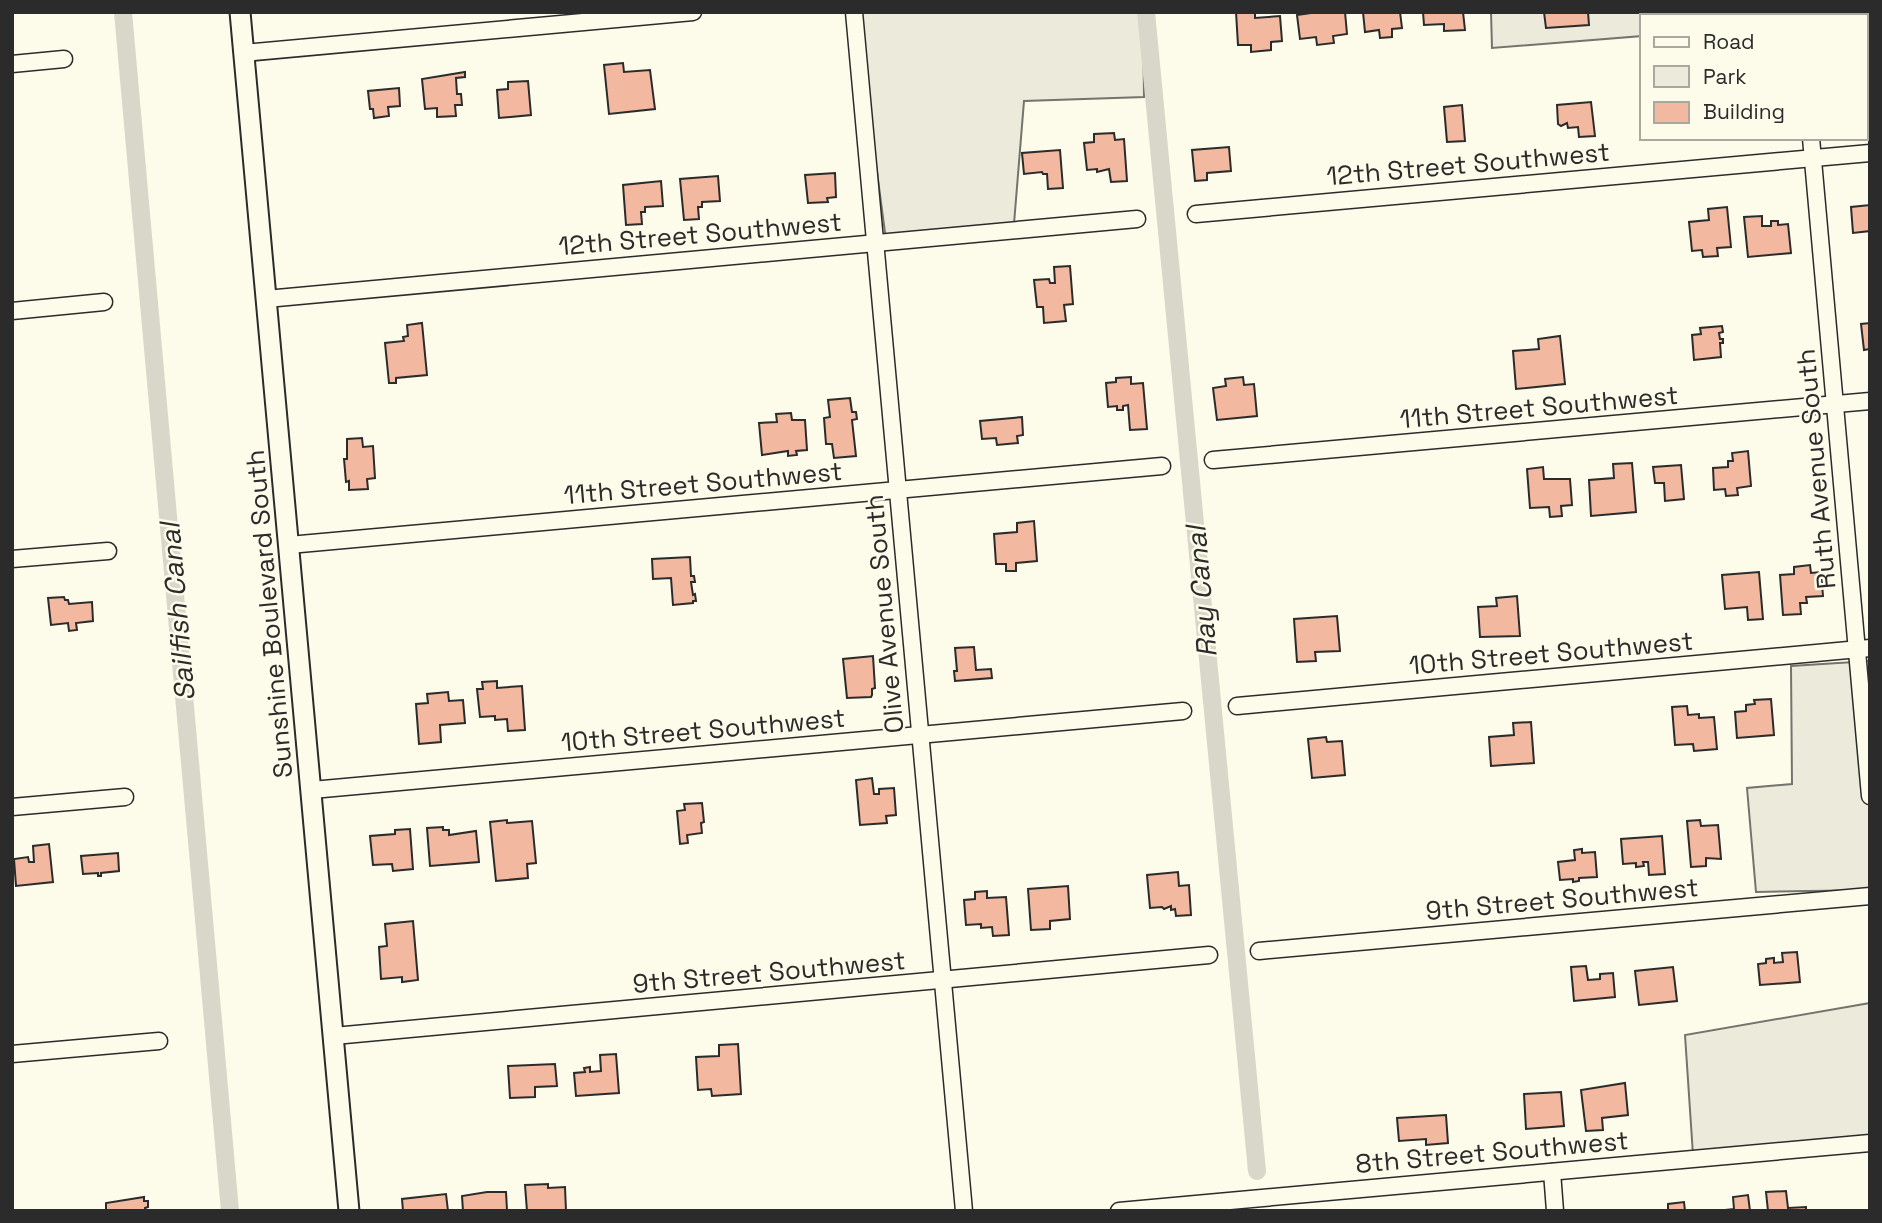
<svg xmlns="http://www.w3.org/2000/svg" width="1882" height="1223" font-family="'Space Grotesk',sans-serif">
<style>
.green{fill:#ecebdb;stroke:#74746e;stroke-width:2}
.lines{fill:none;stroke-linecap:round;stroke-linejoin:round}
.canal{stroke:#d8d7c9;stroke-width:18}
.building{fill:#f2b8a0;stroke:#2b2b2b;stroke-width:2}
.minor-casing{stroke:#2b2b2b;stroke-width:19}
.tertiary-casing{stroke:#2b2b2b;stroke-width:23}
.minor{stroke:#fdfbea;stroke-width:16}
.tertiary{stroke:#fdfbea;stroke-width:19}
.labels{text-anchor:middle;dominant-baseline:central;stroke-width:5;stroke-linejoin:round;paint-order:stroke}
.street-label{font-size:26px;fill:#2b2b2b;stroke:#fdfbea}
.water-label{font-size:28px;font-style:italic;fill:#2b2b2b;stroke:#fdfbea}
</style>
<rect width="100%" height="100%" fill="#fdfbea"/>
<g class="green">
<path d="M856,12H1143L1144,97L1024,101L1013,236L887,248Z"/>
<path d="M1491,12H1780V16H1642V36L1492,48Z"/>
<path d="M1870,661V890L1756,892L1747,788L1792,784L1791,666Z"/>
<path d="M1870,1003V1142L1693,1155L1685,1035Z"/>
</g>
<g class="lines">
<g class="canal">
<path d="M123,12L230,1211"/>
<path d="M1146,12L1257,1171"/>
</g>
</g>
<g class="building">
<path d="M1236,12H1255V18L1280,16L1282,41L1271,42V50L1251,52V45H1238Z"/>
<path d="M1318,12H1345L1347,34L1333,36L1334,43L1317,45L1316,37L1300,39L1297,15Z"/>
<path d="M1363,12H1400L1402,28L1392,29V37L1380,38L1379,30L1365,32Z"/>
<path d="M1423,12H1463L1465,30L1444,31V24L1424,25Z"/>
<path d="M1544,12H1588L1589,25L1546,28Z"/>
<path d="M623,63L624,72L650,70L655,109L609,114L604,65Z"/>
<path d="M465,72V77L456,78L457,94H461L462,105H455L456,116L437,117V108L425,109L422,79Z"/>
<path d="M1870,76V110L1866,111V77Z"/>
<path d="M528,81L531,115L499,118L497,90L508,89V82Z"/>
<path d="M399,88L400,106L388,107L389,116L374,118L373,109H370L368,91Z"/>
<path d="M1591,102L1595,136L1579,137L1578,127L1568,128L1567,123L1561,126L1558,124L1557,105Z"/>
<path d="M1462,105L1465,141L1447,142L1444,107Z"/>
<path d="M1114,133L1115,140L1124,139L1127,181L1111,182L1109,169L1097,172V169L1087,170L1084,143L1094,142V134Z"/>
<path d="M1229,147L1231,171L1207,173V180L1195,181L1192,150Z"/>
<path d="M1060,150L1063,188L1048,189L1047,174H1043L1042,172L1024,174L1022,153Z"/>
<path d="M835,173L836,197L827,198L828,202L808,203L805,175Z"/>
<path d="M718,176L720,201L702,202V207H698L699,219L684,220L680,179Z"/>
<path d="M661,181L663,206L645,207V212H641L642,224L626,225L623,185Z"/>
<path d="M1870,205V231L1853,233L1851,207Z"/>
<path d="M1727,207L1731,247L1717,248L1718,256L1703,257L1702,250L1692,251L1689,222L1709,220L1708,209Z"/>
<path d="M1762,216V226H1771V221H1778V225L1788,224L1791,253L1748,257L1744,217Z"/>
<path d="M1070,266L1073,304L1064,305L1066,321L1044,323L1043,307H1037L1034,280L1049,279L1050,283H1055L1054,267Z"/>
<path d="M422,323L427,375L396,378V383H389L385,343L404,341L403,337L408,336L407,325Z"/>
<path d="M1870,323V349L1864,350L1861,324Z"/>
<path d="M1722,326L1723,332L1719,333L1720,339H1723V343H1720L1721,357L1694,360L1692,335L1701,334L1700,328Z"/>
<path d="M1560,336L1565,384L1516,389L1513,351L1539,349L1538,339Z"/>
<path d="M1131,377V384L1143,383L1147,429L1130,430L1128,405L1123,406V410H1117V406L1108,407L1106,383L1116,382V378Z"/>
<path d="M1243,377L1244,385L1254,384L1257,416L1217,420L1213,388L1226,386L1225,379Z"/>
<path d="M850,398L852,412H856L857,419L852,420L856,456L834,458L832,444H826L824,418L830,417L828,400Z"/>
<path d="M791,413L792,420H805L807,450L796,451L797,455L788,456V451L762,455L759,423L777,422L776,414Z"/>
<path d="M1022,417L1023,435L1017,436L1018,443L997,445L996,438L982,439L980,421Z"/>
<path d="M362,438L363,447L373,446L375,478L367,479L368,489L349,490V481L346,482L344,459H347V439Z"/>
<path d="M1748,451L1751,486L1737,488L1738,495L1726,496L1725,489L1714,490L1713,468L1728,467V461H1733L1732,453Z"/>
<path d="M1632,463L1636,512L1591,516L1589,480L1614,478L1613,464Z"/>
<path d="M1681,465L1684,499L1665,501L1664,483H1655L1653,467Z"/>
<path d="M1543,467L1544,479H1570L1572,505L1561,506L1562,516L1550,517L1549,507L1530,508L1527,469Z"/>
<path d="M1034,521L1037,561L1016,563V571H1006V564H996L994,534L1017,532V523Z"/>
<path d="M690,557L691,576H694L695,582H691L693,595L695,594L696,601H693V603L673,605L671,578L653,579L652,559Z"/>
<path d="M1810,565L1811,573L1821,572L1823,596L1806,597L1807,603H1800L1801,614L1783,615L1780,575L1794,574V567Z"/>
<path d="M1759,572L1763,619L1748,620L1747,607L1725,609L1722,575Z"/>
<path d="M1517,596L1520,636L1480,637L1478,607L1497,606L1496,598Z"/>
<path d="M64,597L65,600H68L69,604L92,602L93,621L76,623L77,630L69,631L68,623L51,625L48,598Z"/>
<path d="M1337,616L1340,651L1315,652L1316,661L1297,662L1294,619Z"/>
<path d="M974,647L976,670L991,669L992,678L955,681L954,671H957L955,648Z"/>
<path d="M873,656L875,688L872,689V695L871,697L847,698L843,659Z"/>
<path d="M497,681V688L522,686L525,730L508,731L507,719L495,720V716L480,717L477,689H483L482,682Z"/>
<path d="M448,692L449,701L463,700L465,723L440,725L441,742L419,744L416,704L428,703L427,694Z"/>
<path d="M1771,699L1774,735L1737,738L1735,712L1746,711V705L1755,704L1754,700Z"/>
<path d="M1687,706L1688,715L1699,714V718L1714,717L1717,749L1694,751L1693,744L1675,745L1672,707Z"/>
<path d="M1531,722L1534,763L1491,766L1489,737L1514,735L1513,723Z"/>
<path d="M1326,737L1327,742L1342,741L1345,775L1312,778L1308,739Z"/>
<path d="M872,778L874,794H879V789L894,788L896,815L886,816L887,823L860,825L856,780Z"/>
<path d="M702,803L704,822L701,823L702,833L687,835L688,843L680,844L677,811L685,810L684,804Z"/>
<path d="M507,820V823L532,821L536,863L527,864L528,878L496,881L490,822Z"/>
<path d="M1700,820L1701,826L1718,825L1721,859L1706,858V866L1691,867L1687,821Z"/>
<path d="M443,827V830H449V835L476,831L479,862L430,866L427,828Z"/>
<path d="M410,829L413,869L393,871L392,864L373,865L370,836L395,834V830Z"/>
<path d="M1662,836L1665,874L1649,875L1648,862H1643L1644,866L1636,867V863L1623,864L1621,839Z"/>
<path d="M49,844L53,882L16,886L14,859L28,857L29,862H34L33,846Z"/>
<path d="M1582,849V853L1595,852L1597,877L1579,878V881L1573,882V879L1560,880L1558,862L1575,860L1574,850Z"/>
<path d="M118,853L119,871L101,873V876H98V873L83,874L81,856Z"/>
<path d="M1178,872L1179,886L1189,885L1191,915L1176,916L1175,909L1171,910V906L1164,909L1162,907L1150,908L1147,875Z"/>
<path d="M1068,886L1070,919L1050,921V929L1031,930L1028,889Z"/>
<path d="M987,891V898L1006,897L1009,935L993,936L992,927L981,928V924L966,925L964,900L975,899V892Z"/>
<path d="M413,921L418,980L402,982V977L381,979L379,947L387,946L385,924Z"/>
<path d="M1797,952L1800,982L1760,985L1758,964L1766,963V959L1774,958V963L1783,962L1782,953Z"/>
<path d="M1586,966L1588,980L1600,979V974L1613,973L1615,997L1574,1001L1571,967Z"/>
<path d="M1673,967L1677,1001L1639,1005L1635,971Z"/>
<path d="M738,1044L741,1094L712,1096L711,1089L698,1090L696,1057L719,1056V1045Z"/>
<path d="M616,1054L619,1093L576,1096L574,1073L585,1072L584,1068L590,1067V1072L601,1071L600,1055Z"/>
<path d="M555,1064L557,1086L535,1087V1097L510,1098L508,1066Z"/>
<path d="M1625,1083L1628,1115L1602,1118L1603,1130L1586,1131L1581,1090Z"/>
<path d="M1561,1092L1564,1126L1526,1129L1524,1094Z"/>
<path d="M1446,1115L1448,1143L1426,1145V1139L1399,1141L1397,1118Z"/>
<path d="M548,1184V1188L565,1187L566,1211H527L525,1185Z"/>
<path d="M1786,1191L1788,1208L1806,1207V1211H1768L1766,1192Z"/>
<path d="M487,1192H506L507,1210L463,1211L462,1196Z"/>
<path d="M446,1194L448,1211H403L402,1199Z"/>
<path d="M1748,1195L1750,1211H1716L1734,1209L1733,1197Z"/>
<path d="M144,1197V1201H148V1207L145,1208V1211H106V1203Z"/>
<path d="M1684,1202L1685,1211H1668V1204Z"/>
</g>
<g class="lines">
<defs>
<g id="minor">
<path d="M854,12L964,1211"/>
<path d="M1799,12L1800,16"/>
<path d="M244,53L693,12"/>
<path d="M12,64L64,59"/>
<path d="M1811,138L1870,796"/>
<path d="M1196,214L1870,153"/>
<path d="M266,299L1137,219"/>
<path d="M12,311L104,302"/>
<path d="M1213,460L1870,401"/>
<path d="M289,545L1162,466"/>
<path d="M12,559L108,551"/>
<path d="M1237,706L1870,648"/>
<path d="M312,790L1183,711"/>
<path d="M12,807L125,797"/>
<path d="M1259,951L1870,896"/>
<path d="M334,1036L1209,955"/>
<path d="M12,1054L159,1041"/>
<path d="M1552,1172L1555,1211"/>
<path d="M1119,1211L1870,1143"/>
</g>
<path id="tertiary" d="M240,12L349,1211"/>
</defs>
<use href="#minor" class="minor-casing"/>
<use href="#tertiary" class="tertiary-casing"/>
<use href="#minor" class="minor"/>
<use href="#tertiary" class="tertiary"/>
</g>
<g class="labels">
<g class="street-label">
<text transform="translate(1468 164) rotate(-5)">12th Street Southwest</text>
<text transform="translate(700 234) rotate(-5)">12th Street Southwest</text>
<text transform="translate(1539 407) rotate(-5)">11th Street Southwest</text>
<text transform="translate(1816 469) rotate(-95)">Ruth Avenue South</text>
<text transform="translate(703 483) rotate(-5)">11th Street Southwest</text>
<text transform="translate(269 614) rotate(-95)">Sunshine Boulevard South</text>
<text transform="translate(884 614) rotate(-95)">Olive Avenue South</text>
<text transform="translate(1551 653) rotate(-5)">10th Street Southwest</text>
<text transform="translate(703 730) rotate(-5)">10th Street Southwest</text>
<text transform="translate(1562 899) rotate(-5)">9th Street Southwest</text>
<text transform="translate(769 972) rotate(-5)">9th Street Southwest</text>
<text transform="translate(1492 1152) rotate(-5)">8th Street Southwest</text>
</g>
<g class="water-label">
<text transform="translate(1201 592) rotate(-95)">Ray Canal</text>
<text transform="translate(177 612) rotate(-95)">Sailfish Canal</text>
</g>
</g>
<rect width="1882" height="1223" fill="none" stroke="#2b2b2b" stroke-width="28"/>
<rect x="1640" y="14" width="228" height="126" fill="#fdfbea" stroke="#a9a89e" stroke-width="2"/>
<rect x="1654" y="37" width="35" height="10" fill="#fdfbea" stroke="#a9a89e" stroke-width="2"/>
<text x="1703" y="49" font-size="21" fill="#2b2b2b">Road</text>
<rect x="1654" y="66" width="35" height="21" fill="#ecebdb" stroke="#a9a89e" stroke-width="2"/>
<text x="1703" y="84" font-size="21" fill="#2b2b2b">Park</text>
<rect x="1654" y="102" width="35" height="21" fill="#f2b8a0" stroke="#a9a89e" stroke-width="2"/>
<text x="1703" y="119" font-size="21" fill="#2b2b2b">Building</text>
</svg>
